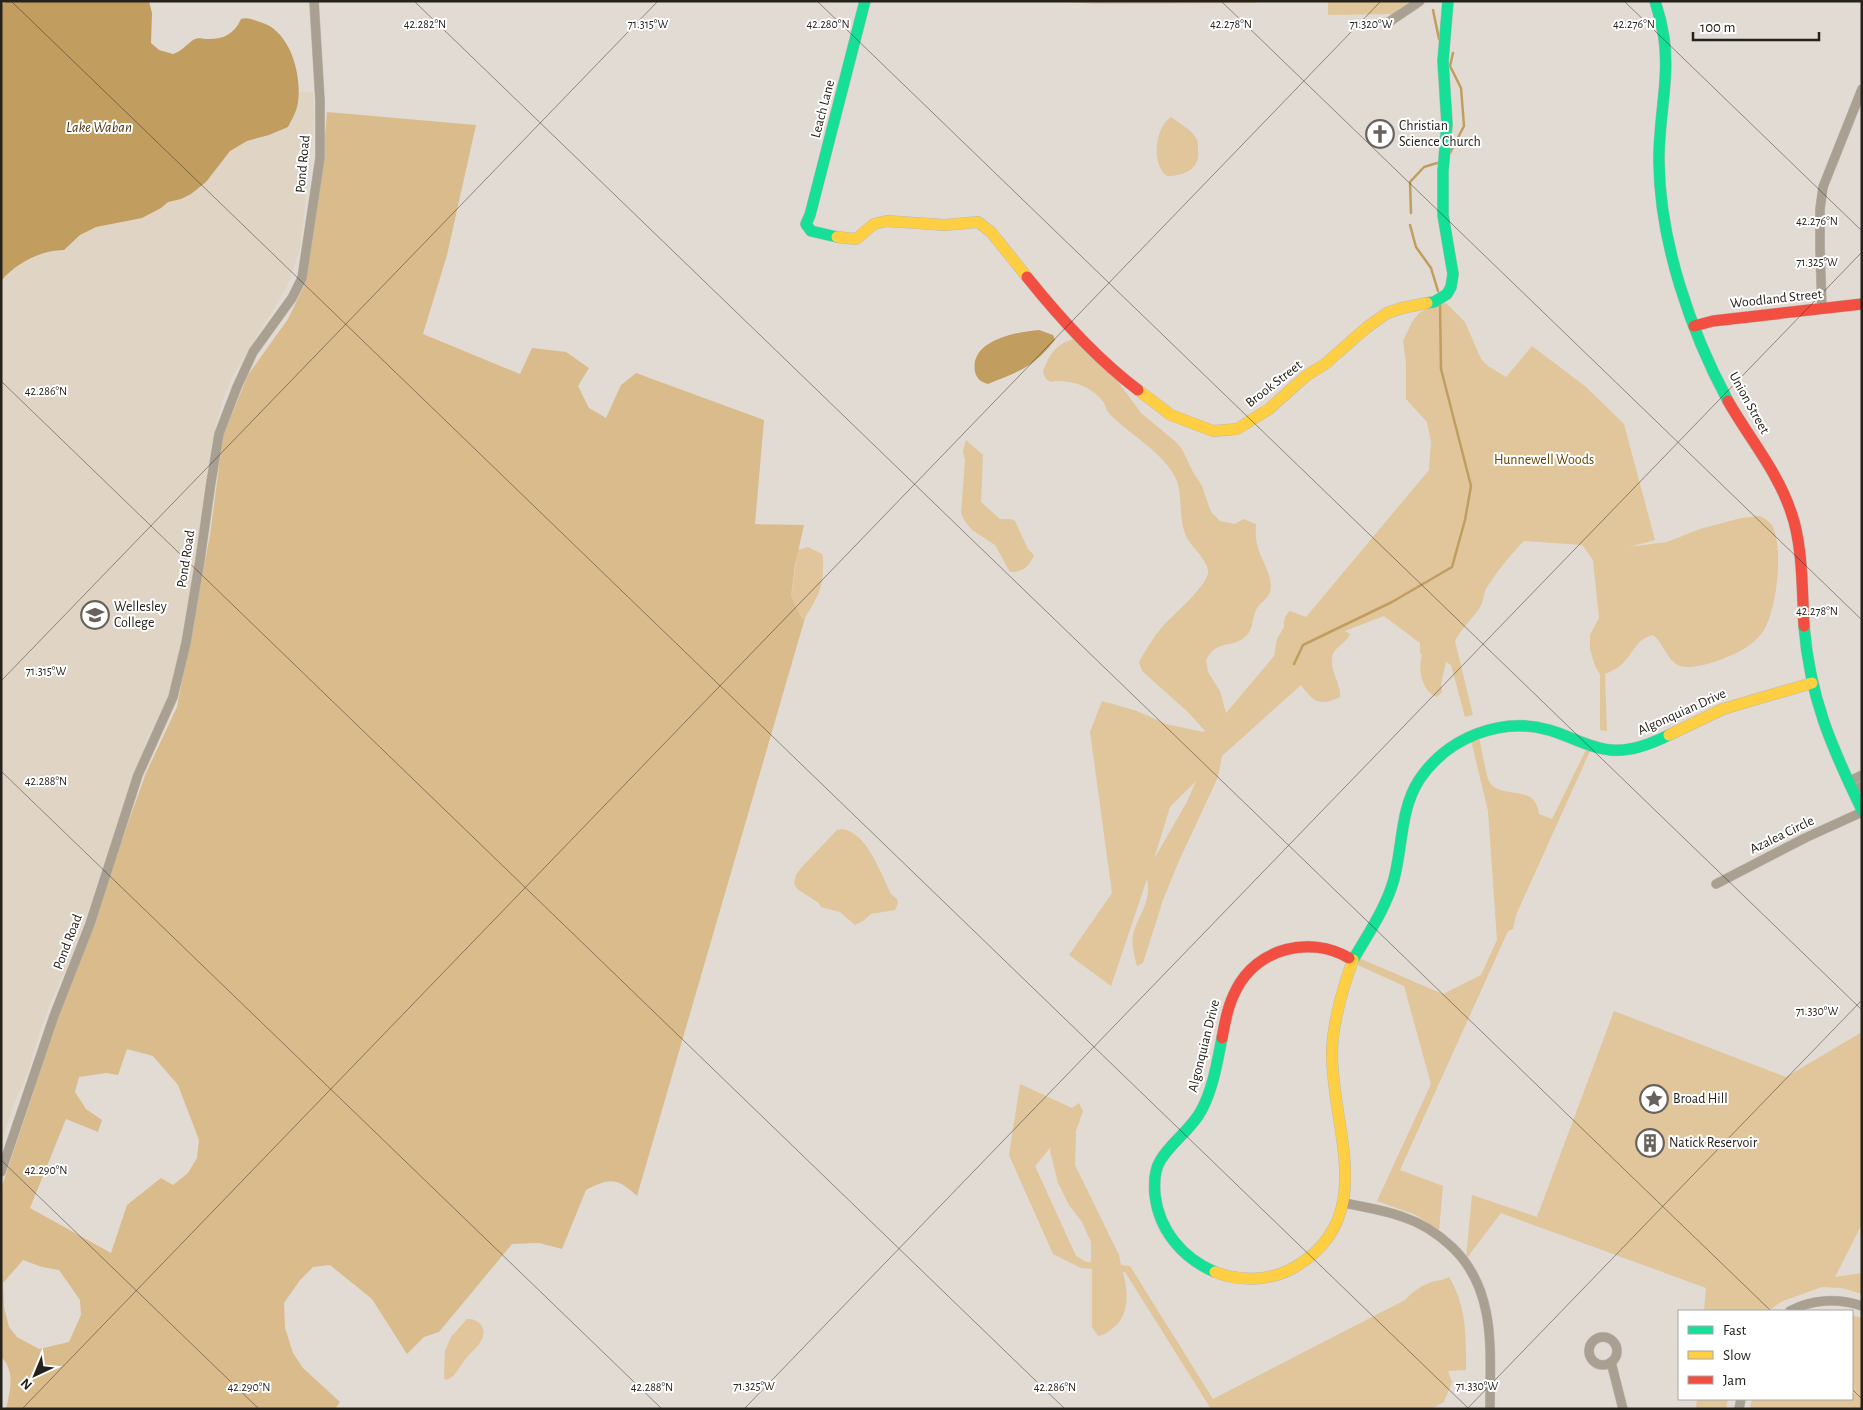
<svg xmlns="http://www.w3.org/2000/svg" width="1863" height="1410" font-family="'Alegreya Sans',sans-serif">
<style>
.built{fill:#e0d5c5}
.green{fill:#e1c59b;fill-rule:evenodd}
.forest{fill:#dabb8b;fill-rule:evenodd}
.water{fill:#c29d60}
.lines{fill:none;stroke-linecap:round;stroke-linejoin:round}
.stream{stroke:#c29d60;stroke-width:2.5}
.street-casing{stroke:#bebab3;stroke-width:10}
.fast-casing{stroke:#bebab3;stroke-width:12}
.slow-casing{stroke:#bebab3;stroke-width:12}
.jam-casing{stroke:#bebab3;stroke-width:12}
.street{stroke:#aaa092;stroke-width:9}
.fast{stroke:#16e098;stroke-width:11}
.slow{stroke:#ffcf43;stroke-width:11}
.jam{stroke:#f24e42;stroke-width:11}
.ticks{fill:none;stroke:#25211b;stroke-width:1;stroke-opacity:0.45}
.labels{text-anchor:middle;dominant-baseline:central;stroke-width:4;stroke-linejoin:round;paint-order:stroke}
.street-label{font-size:14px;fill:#25211b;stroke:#fff}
.poi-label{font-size:14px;fill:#25211b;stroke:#fff;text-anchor:start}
.park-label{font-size:14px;fill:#674400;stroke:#fff}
.water-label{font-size:15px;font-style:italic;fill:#4c3614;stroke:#fff}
.ticks-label{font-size:12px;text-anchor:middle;fill:#25211b;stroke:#fff;stroke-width:4;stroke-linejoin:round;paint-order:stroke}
</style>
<rect width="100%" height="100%" fill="#e1dbd3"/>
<path class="built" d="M299,92H313L314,113L313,135L300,249L287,287L232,377L224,397L216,424L208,466L195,567L173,692L148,736L113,844L72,955L50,1004L37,1040L28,1072L15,1101L1,1145V281L17,263L74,241L87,227L214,157L298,101Z"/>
<g class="green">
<path d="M1050,1H1257V3L1097,4Z"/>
<path d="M1328,1H1410L1394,14L1328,15Z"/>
<path d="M1171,117C1179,123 1191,129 1196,138C1198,141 1198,145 1198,149C1201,169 1184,176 1167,176C1151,165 1155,127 1171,117Z"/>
<path d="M1440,302L1446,303L1465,322L1481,359L1488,366L1506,377L1532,346L1586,387L1624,424L1655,540L1629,547L1667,542L1700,529L1741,518L1760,516C1764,518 1769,521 1772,525C1784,547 1777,613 1762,633C1751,648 1731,656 1714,662C1704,665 1690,669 1680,666C1667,661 1663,642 1653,635C1637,638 1633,654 1622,664C1618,668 1610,672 1605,674L1607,731L1600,730V674L1595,666L1590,649V635L1599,618L1593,560L1582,545L1524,541C1514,550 1491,579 1485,591C1483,597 1483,603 1479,609C1471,620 1461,629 1455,641L1473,715L1465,717L1451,665L1446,662L1441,684L1442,692L1437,697C1421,691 1418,669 1422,655L1420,652V643L1384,616L1345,631L1350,634C1346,644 1333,647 1332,658C1330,672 1341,683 1340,697C1320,707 1313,702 1301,685L1222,756L1218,777L1178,863L1163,900L1143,963L1137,966C1134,955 1130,939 1135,928C1142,910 1151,900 1147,879L1111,986L1069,955L1112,893L1090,732L1102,701L1137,711L1166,724L1203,732L1205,731L1189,713L1142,671L1139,662C1146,649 1153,638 1162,627C1173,615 1206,587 1208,573C1210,563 1192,547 1187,538C1177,517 1184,497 1176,479C1164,452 1128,434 1109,413C1106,410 1106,407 1104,403C1101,398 1095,393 1090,390C1081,383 1062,379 1051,382L1046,379L1043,372C1050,350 1062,338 1086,338L1141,413L1176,442L1182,449L1193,472L1202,486L1211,512L1220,521L1235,524L1243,519L1256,524C1255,533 1256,542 1259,551C1263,563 1274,579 1270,592C1267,600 1259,603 1256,610C1252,618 1253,629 1247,635C1232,650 1217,638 1206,660L1208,672L1220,691L1226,713L1274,656L1277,639L1284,627C1283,620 1285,615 1290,611L1306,617L1429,470L1431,442L1427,422L1406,399V363L1403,341L1412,322L1419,313ZM1196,781L1187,802L1154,859L1170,807Z"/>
<path d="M966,440L983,455L981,502L1000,519H1011L1015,521L1028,549L1034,555C1029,567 1023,572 1010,572L995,545L972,530L964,520L961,513L965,460L963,451Z"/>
<path d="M808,547L822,554C824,559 823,564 823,570C822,592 816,599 805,618L802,619L791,596L798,550Z"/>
<path d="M1479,737C1481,746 1486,777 1490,783C1503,800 1536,783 1539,814L1552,819L1586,750L1590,751L1516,915L1513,929L1508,931L1400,1170L1443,1186L1439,1231L1416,1215L1377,1201L1431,1084L1404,986L1351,962L1354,956L1443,994L1481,975L1497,940L1488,811L1471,740Z"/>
<path d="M842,829C867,832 881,874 891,894L897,899L898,903L895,910L871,914L863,921L855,925L840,912L821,907L819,903L797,889L794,883L796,875L801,868L837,830Z"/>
<path d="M1614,1011L1786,1077L1862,1032V1224L1835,1277L1862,1273V1294L1842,1288L1822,1287L1783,1301L1768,1311H1704L1706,1288L1501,1213L1466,1259L1472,1195L1537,1217Z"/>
<path d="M1020,1084L1072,1108L1079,1103L1083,1111L1076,1131L1075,1165L1119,1255L1121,1265L1130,1266L1213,1399L1405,1300C1411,1293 1419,1287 1429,1283C1436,1280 1442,1281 1449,1277C1467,1307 1466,1337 1466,1370L1448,1371L1452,1382L1444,1402L1431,1409H1211L1125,1272H1123C1128,1292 1130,1315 1113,1328C1108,1332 1104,1335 1098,1336L1092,1327V1269L1081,1268L1053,1254L1009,1155ZM1051,1147L1050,1151L1058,1183L1069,1205L1082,1222L1091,1242V1262H1086L1076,1256L1035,1166Z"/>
<path d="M1852,1315L1862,1318V1409H1750L1752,1399H1852Z"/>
<path d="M467,1319C473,1319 477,1320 481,1325C490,1339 472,1350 464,1361C458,1368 456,1377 446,1380L444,1378L445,1351L451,1337Z"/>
<path d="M1697,1399H1728L1726,1409H1696Z"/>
</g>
<path class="forest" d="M327,112L476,125L447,255L423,334L520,374L532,348L566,352L589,368L578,386L589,408L606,418L621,385L636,373L764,420L755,524L804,525L795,565L791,596L802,619L805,618L637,1196C616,1177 610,1178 586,1190L562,1249L539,1243L512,1244L439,1332L424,1337L407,1354L372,1299L330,1265L313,1267L300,1280L284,1303L285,1328L293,1353L303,1368L340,1402L335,1409H6C10,1391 16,1371 1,1357V1189L57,1021L146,773L177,707L210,535L223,436L248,375L288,319L304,286L323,161ZM127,1049L153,1056L178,1085L199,1140L197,1158L188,1173L173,1185L161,1178L127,1205L111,1253L30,1208L66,1119L98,1132L102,1120L86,1109L75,1092L79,1077L106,1073L118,1075ZM23,1260L42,1267L59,1270L80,1300L81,1315L69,1342L39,1349L17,1337L9,1327L4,1307L3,1283Z"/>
<g class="water">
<path d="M9,1H149L152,13L151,43L159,50L173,54C182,51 186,45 193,40C196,38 201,38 205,39C222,40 234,35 241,19C248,17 253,20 260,22C290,30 302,74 298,102C297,111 292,119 288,127L269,135L247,141L230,151L206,182L191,194L181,199L168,202L161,208L142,218L96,227L80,235L64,250C41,250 16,263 1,281V4Z"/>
<path d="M1039,330L1053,335L1055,340C1034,367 1018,372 988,384C981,382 977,379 975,372C969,340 1017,332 1039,330Z"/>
</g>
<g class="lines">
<g class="stream">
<path d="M1433,10L1439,39"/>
<path d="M1450,153L1464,126L1461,88L1450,66L1453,53"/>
<path d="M1411,213L1410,182L1424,167L1437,163"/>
<path d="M1410,225L1416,247L1431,268L1438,291"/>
<path d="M1294,664L1303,645L1392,602L1452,567L1465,520L1471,486L1441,369L1440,304"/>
</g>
<defs>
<g id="street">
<path d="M1389,22L1420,1"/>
<path d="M1822,309L1820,248V209L1823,187L1862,89"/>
<path d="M1848,782L1862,775"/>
<path d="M1852,790L1862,786"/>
<path d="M1716,884L1805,838L1862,812"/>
<path d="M1,1172L54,1016L90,924L138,775L173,697L186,643L200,560L211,482L219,434L237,387L253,352L292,298L302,278L320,158V101L314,1"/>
<path d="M1344,1203C1364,1207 1384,1210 1403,1217C1422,1223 1438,1234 1452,1247C1497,1290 1490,1351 1490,1409"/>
<path d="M1790,1311C1812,1299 1838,1298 1862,1306"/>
<circle cx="1603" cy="1351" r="14"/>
<path d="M1611,1362L1623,1409"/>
<path d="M1739,1409L1741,1399"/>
</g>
<g id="fast">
<path d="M1655,1C1659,13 1662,25 1664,38C1670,79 1658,121 1659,163C1660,243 1691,332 1728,401"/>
<path d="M837,237L811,231L806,224L810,215L865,1"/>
<path d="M1427,303L1434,302L1447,294L1451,287L1453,274L1443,215V171L1447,124L1443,61L1448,1"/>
<path d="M1804,626C1810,698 1831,746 1862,810"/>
<path d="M1349,958L1353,960C1368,934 1386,908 1394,879C1403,845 1400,810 1419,780C1447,738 1501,716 1549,730C1570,736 1589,748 1611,750C1631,752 1651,744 1669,735"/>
<path d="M1215,1272C1182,1258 1159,1230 1155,1195C1154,1183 1154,1171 1160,1161C1171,1142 1190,1131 1201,1111C1213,1089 1217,1063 1222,1038"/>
</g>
<g id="slow">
<path d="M837,237L856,239L874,224L887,221L945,225L978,222L991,232L1027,277"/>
<path d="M1138,390L1171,415L1213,431L1237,429L1269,409L1306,376L1325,364L1366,328L1387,313L1402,308L1427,303"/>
<path d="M1669,735L1723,709L1812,683"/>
<path d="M1215,1272C1241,1282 1271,1281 1295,1267C1380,1217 1331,1127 1332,1052C1333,1020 1342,990 1353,960"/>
</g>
<g id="jam">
<path d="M1027,277C1059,317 1097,359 1138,390"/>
<path d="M1694,326L1713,321L1862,304"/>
<path d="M1728,401C1749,438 1778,472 1791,512C1803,545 1802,591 1804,626"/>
<path d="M1222,1038C1225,1022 1228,1005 1236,990C1257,948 1310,935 1349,958"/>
</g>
</defs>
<use href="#street" class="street-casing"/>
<use href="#fast" class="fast-casing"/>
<use href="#slow" class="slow-casing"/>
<use href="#jam" class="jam-casing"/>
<use href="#street" class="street"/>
<use href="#fast" class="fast"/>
<use href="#slow" class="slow"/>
<use href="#jam" class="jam"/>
</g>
<path class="ticks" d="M11,1L1469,1409M414,1L1771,1311M817,1L1862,1010M1221,1L1862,620M1624,1L1862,231M1,381L1065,1409M1,681L658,1M1,771L662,1409M1,1160L259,1409M1852,1389L1862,1399M22,1409L1381,1M744,1409L1862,252M1467,1409L1862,1000"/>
<defs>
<symbol id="church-ring" viewBox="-11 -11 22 22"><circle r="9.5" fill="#fff" stroke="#67625b" stroke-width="1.5"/><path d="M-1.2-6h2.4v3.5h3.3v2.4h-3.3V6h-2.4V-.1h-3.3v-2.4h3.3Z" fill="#67625b"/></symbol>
<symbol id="university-ring" viewBox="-11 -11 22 22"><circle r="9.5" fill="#fff" stroke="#67625b" stroke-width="1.5"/><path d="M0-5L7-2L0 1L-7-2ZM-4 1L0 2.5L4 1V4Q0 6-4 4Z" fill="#67625b"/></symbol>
<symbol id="sight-ring" viewBox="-11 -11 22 22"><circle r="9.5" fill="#fff" stroke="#67625b" stroke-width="1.5"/><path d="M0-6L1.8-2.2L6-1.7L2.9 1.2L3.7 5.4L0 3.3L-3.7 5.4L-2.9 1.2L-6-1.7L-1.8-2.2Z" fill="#67625b"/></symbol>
<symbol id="building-ring" viewBox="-11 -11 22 22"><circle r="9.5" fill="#fff" stroke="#67625b" stroke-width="1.5"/><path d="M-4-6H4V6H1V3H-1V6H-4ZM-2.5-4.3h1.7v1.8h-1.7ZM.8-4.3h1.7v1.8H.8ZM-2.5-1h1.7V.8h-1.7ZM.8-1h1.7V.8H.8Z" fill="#67625b"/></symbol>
</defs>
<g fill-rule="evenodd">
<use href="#church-ring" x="1364" y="118" width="32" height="32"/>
<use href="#university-ring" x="79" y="599" width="32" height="32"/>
<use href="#sight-ring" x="1638" y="1083" width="32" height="32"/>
<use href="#building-ring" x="1634" y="1127" width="32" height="32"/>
</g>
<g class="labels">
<g class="street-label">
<text transform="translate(823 109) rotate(-75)">Leach Lane</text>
<text transform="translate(303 164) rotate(-85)">Pond Road</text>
<text transform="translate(1776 299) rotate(-6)">Woodland Street</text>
<text transform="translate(1274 384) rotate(-38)">Brook Street</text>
<text transform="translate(1749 403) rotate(61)">Union Street</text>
<text transform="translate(186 559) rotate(-81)">Pond Road</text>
<text transform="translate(1682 712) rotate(-24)">Algonquian Drive</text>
<text transform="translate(1782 835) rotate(-26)">Azalea Circle</text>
<text transform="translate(68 942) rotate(-69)">Pond Road</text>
<text transform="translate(1204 1046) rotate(-76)">Algonquian Drive</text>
</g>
<g class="poi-label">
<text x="1399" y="126">Christian<tspan x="1399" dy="16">Science Church</tspan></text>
<text x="114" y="607">Wellesley<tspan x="114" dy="16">College</tspan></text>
<text x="1673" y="1099">Broad Hill</text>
<text x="1669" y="1143">Natick Reservoir</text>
</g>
<g class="park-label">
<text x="1544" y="460">Hunnewell Woods</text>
</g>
<g class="water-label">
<text x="99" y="127">Lake Waban</text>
</g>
</g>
<g class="ticks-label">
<text x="425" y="28">42.282°N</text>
<text x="828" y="28">42.280°N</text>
<text x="1231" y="28">42.278°N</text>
<text x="1634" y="28">42.276°N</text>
<text x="1371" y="28">71.320°W</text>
<text x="648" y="28">71.315°W</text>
<text x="1817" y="225">42.276°N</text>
<text x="1817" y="266">71.325°W</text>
<text x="46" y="395">42.286°N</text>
<text x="1817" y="615">42.278°N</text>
<text x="46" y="675">71.315°W</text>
<text x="46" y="785">42.288°N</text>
<text x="1817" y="1015">71.330°W</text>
<text x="46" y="1174">42.290°N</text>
<text x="754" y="1390">71.325°W</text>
<text x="1477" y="1390">71.330°W</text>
<text x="249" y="1391">42.290°N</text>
<text x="652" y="1391">42.288°N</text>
<text x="1055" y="1391">42.286°N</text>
</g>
<rect width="1863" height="1410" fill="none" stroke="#25211b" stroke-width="5"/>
<rect x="1678" y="1310" width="175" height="90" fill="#ffffff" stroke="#a8a6a4"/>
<rect x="1688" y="1326" width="25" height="8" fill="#16e098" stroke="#a8a6a4"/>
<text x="1723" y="1335" font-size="15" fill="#25211b">Fast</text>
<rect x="1688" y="1351" width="25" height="8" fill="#ffcf43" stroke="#a8a6a4"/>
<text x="1723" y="1360" font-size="15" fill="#25211b">Slow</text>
<rect x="1688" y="1376" width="25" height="8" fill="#f24e42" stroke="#a8a6a4"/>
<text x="1723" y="1385" font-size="15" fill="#25211b">Jam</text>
<g transform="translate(35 1375) rotate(224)" stroke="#ffffff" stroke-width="4" paint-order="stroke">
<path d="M0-4L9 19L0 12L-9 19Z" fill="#25211b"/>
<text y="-8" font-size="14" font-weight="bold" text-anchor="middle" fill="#25211b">N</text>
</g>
<path d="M1693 32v8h126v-8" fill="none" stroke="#25211b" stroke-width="2.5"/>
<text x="1700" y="32" font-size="15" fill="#25211b" stroke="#ffffff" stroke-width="4" paint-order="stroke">100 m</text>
</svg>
